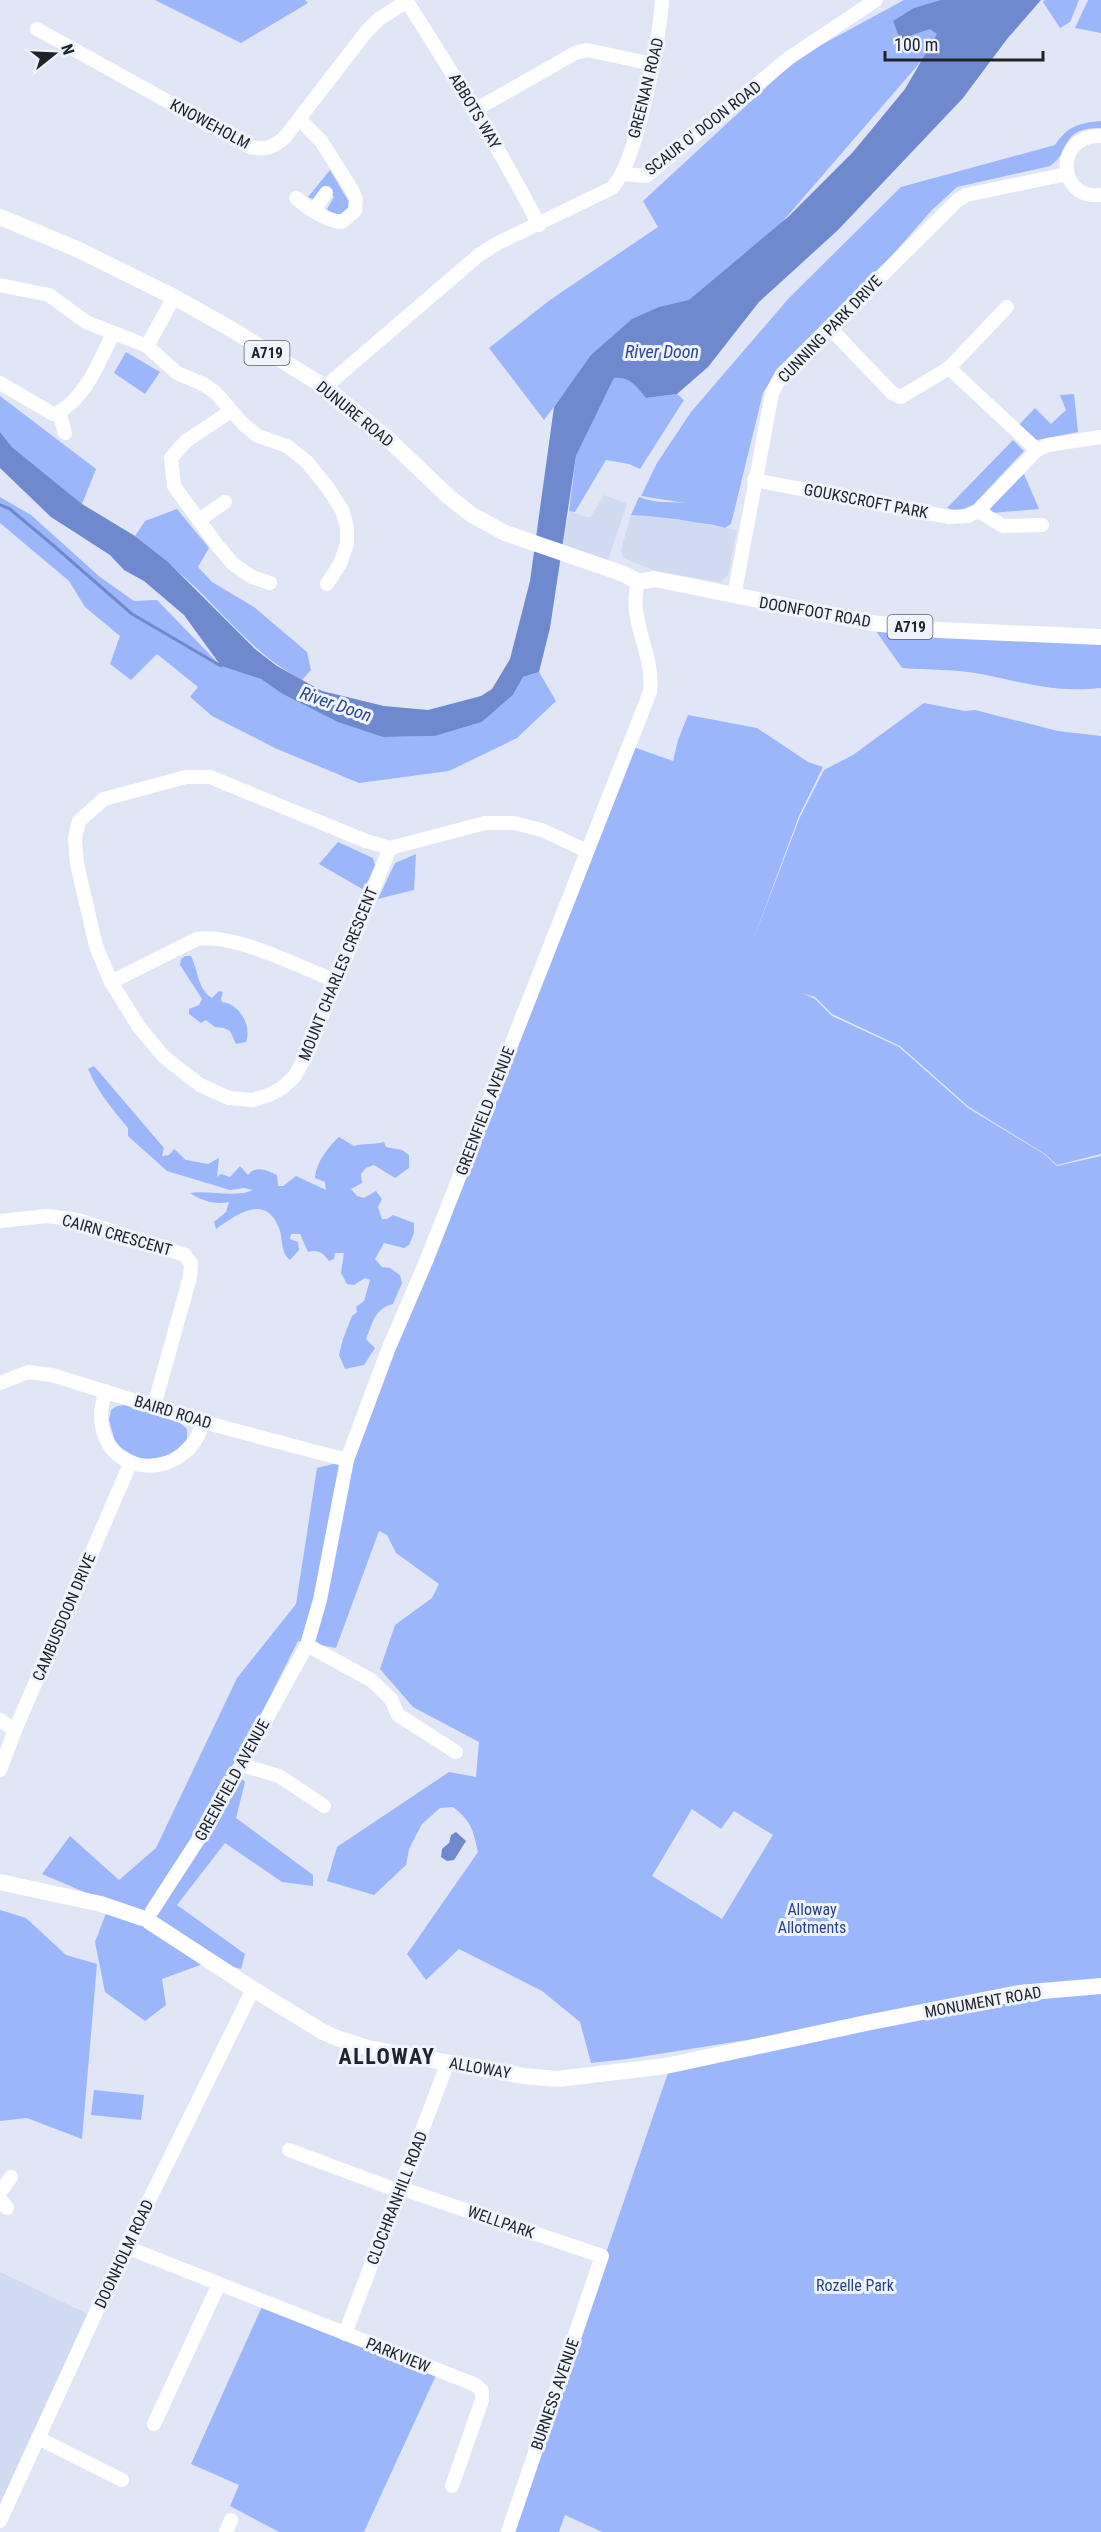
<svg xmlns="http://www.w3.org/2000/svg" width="1101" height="2532" font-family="'Roboto Condensed',sans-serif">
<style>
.built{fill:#d0daf0}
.green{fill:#9bb6fb;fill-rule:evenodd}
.water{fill:#6f89ce}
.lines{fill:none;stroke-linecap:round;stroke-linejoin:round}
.stream{stroke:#6f89ce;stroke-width:3}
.minor{stroke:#fff;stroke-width:14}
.major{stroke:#fff;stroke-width:16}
.labels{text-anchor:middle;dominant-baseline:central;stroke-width:6;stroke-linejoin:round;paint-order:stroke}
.shield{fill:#eff4fd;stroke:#5e6269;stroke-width:1.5}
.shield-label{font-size:15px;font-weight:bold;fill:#202329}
.street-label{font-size:16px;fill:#202329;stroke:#eff4fd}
.park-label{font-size:16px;fill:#273f91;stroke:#eff4fd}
.water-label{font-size:18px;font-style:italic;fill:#2d4598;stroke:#eff4fd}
.district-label{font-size:22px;font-weight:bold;letter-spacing:1.5px;fill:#202329;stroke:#eff4fd}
</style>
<rect width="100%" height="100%" fill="#e0e6f6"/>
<g class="built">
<path d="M604,495L627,504L608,560L562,549L569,511L590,518Z"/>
<path d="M631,515L664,517L737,530L728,575L720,582L660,572L632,562L623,557L621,550Z"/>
<path d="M0,2272L94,2317L0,2521Z"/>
</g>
<g class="green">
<path d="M155,0H305L308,3L241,43Z"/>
<path d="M904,0H974L714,301L576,377L544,420L489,348L550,300L658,227L643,201L799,57Z"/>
<path d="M1045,0H1079L1070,22L1060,28L1043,2Z"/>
<path d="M1088,0H1101V33L1075,28Z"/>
<path d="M1101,121V128C1058,128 1073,151 1050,166L957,187L932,210L829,327L775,373L763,393L731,524L725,528C713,524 704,524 693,522C672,518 652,516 631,515L639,497C657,504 667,501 685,503L641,496L657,463L691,412L789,298L901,187L1055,145C1068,126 1078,123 1101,121Z"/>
<path d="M330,170L349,202L348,209L341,214H332L327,209L334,197L323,188L313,199L308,197Z"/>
<path d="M126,352L160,372L145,394L114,373Z"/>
<path d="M622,377L632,380L646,398L677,394L684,400L640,469L629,464L606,460L575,512L569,511L576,456L614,378Z"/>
<path d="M1074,394L1078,432L1037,440L1019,425L1035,408L1051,424L1066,410L1060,395Z"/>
<path d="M0,396L96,469L82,504L12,447L0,432Z"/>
<path d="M1013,440L1024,451L973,505L958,511L947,508Z"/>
<path d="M1024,474L1039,509L992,513L989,506Z"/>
<path d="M0,497L31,515L100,577L134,601L157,600L221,666L261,679L281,693L383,737L435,736L482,722L513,695L523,677L539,672L556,701L517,738L449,771L359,783L277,749L212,716L190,697L198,687L157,654L131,680L110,664L120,636L85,607L69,581L0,523Z"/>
<path d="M177,509L209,548L198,567L212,582L254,607L307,652L311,670L302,680C265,660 240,633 211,603C188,579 162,557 135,536L145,521Z"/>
<path d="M871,624L1101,642V688C1055,693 1025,683 981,674C956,669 928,670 902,668Z"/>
<path d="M924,703L965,711L975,710L1058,731L1101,736V1154L1057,1165L1045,1154L969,1107L900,1046L832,1014L815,997L802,993L815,999L832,1016L899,1047L968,1108L1044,1154L1057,1166L1101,1156V1984L627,2059L591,2063L580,2022L542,1991L459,1949L426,1980L407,1954L478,1852C473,1830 472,1822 453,1807L440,1808L422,1824L409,1849L406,1865L374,1895L327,1881L337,1847L449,1772L476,1777L479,1742L413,1707L380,1669L395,1625L432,1598L439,1584L396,1553L387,1535L379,1531L336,1648L298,1641L233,1770L245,1782L236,1818L313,1875V1886L282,1882L225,1843L177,1905L245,1954L241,1969L211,1961L162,1979L166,2005L145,2021L105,1992L95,1942L110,1903L42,1874L70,1836L119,1880L156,1848L237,1678L296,1604L317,1468L349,1460L628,745L673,761L678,740L688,715L757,728L808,762L823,767L799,816L752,943L800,817L824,770L853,755ZM692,1809L721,1829L734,1811L773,1835L722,1919L652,1876Z"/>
<path d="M338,842L373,858L375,865L364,890L319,864Z"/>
<path d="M416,854L414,890L378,899L395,863Z"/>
<path d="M185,956H191C198,970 198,990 212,998L219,991L223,992L221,999L222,1002C240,1004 252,1026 246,1042L236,1044L230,1031L224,1028L215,1027L206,1020L201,1023L189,1014V1009L199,1005L202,999L180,965L181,959Z"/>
<path d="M94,1066L164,1148L162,1156L169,1155L174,1149L186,1160L208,1164L219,1158L217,1177L221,1174L230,1177L240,1166L248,1175C256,1165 267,1170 277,1175L278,1186H283L296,1176L326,1190L325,1182L315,1178C316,1163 328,1147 339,1137L354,1146C364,1143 373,1145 384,1142L386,1147L402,1150L409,1155V1168L395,1178L374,1165L366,1168L361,1174L362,1183L351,1189L357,1196L364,1198L376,1191L382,1199L378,1207L382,1219H387L393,1215L414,1223V1233L409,1245L404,1248L384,1243L375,1259L382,1267L390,1268L400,1275L402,1283L393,1304C374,1309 373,1323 366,1339L375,1348L364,1365L345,1369L339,1355L343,1339L352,1316L357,1312L356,1307L364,1301L370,1280L365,1278L354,1285L347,1284L341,1273L344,1253H335L334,1259L329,1261C323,1253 318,1249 308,1252L300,1234H291L290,1239L298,1242L299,1250L290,1260C279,1251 284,1237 278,1226C264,1193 235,1216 216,1229L214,1222L226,1212L229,1202C214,1205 203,1201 190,1193C209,1190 236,1198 253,1190L244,1188L230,1190L167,1171L128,1136V1128C113,1110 97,1091 88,1069Z"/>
<path d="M125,1405L180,1423L187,1429V1439L170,1457L143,1461L121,1448L115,1441L109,1420L111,1410L117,1406Z"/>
<path d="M0,1910L26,1918L66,1955L97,1964L82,2139L27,2118L0,2121Z"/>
<path d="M1101,1988V2532H602L565,2515L559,2532H510L669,2070L931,2013Z"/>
<path d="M94,2090L144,2095L141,2120L91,2115Z"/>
<path d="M264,2302L438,2371L364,2532H279L230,2506L239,2485L191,2464Z"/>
</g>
<g class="water">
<path d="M941,0H1041L1007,39L963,98L838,230L759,302L708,367L677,394L646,398C636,386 630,376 614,378L576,456L550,628L539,672L523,677L513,695L482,722L435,736L383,737L338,722L281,693L261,679L221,666L184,615L144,581L124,570L110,555L51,517L0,468V432L12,447L82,504L135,536L168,562L255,649L277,666L322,691L384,706L428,710L481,696L492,689L510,659L530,581L554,407L591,355L632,319L659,307L689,300L788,217L853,152L905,89L937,34L930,29L900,39L893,21L914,8Z"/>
<path d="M456,1832L466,1841L454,1860L447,1861L441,1857L442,1849L449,1843L451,1835Z"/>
</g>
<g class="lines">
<path class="stream" d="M0,505L10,509L54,546L132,614L221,666"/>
<g class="minor">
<path d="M406,0C453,74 499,147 539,225"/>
<path d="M37,29L250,147C266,150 273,148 285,137L366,32L379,19L407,1"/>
<path d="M475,110L575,53L587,50L653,64"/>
<path d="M1101,136C1054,134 1056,200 1101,195"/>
<path d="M623,174L646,176L789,58L876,0"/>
<path d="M296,198C308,208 326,221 342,222L355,211L356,199L352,190L321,141L299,119"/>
<path d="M314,210L326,193"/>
<path d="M0,285L49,295L86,322L147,346L177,373L203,384L216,393L243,424L258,436L287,446L307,462L328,488L342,510L347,527V544L340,564L327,584"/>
<path d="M829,327L892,393L901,397L949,368L1007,307"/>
<path d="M147,346L174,297"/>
<path d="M949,368L1037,450"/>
<path d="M0,383L53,414L59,412L65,433"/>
<path d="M325,387L479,255L498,243L612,188C637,163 660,38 662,0"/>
<path d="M231,411L186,441L171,458L174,486L217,545L233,564L252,577L270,583"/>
<path d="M59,412C87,396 99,361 113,334"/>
<path d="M754,480L949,517L968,516L978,511L1037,450L1048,445L1101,437"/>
<path d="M978,511L1003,526L1042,525"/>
<path d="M199,520L225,502"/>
<path d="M734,596L772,393L782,374L958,200L966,195L1067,174"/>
<path d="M390,848L306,1056L294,1077L282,1088L269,1095L253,1100L229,1098L200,1085L163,1056L139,1027L111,982L96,946L77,864L75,838L79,821L104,799L186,777H210L366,841L390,848L485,823H514L542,830L587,851"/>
<path d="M111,982L197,939C235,933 299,967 336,981"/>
<path d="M0,1221L47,1216L78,1220L185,1255L191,1264L190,1277L154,1406"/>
<path d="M0,1383L28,1372L52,1375L203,1422L347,1460"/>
<path d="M105,1391C104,1399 101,1407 101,1414C101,1481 188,1482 203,1422"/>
<path d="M307,1645L371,1680L391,1699L398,1715L456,1752"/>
<path d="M0,1720L15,1730"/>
<path d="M242,1765L279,1776L324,1806"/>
<path d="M0,1770L15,1730L130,1464"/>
<path d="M152,1911L209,1823L307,1645L320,1600L347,1460L388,1350L427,1259L650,692C655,654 627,620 638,582"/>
<path d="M289,2150L399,2191"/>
<path d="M400,2188L602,2256L508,2532"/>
<path d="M0,2192L11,2177"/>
<path d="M0,2199L7,2208"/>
<path d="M126,2247L476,2385L482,2391V2400L452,2486"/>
<path d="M345,2334L448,2062"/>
<path d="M154,2424L219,2284"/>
<path d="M38,2438L122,2480"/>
<path d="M0,2521L126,2247L253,1989"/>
<path d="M226,2532L231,2520"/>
</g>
<g class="major">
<path d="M0,217L79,250L174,297L231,329L325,387L388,439L449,497L472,515L505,533L624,574L638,582L655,579L871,623L939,630L1101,637"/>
<path d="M0,1882L101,1904L142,1918"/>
<path d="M150,1922L253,1989L323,2032L337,2038L371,2049L524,2076L558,2079L666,2066L866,2023L1019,1993L1101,1986"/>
</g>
</g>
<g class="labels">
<g class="shield">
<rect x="244.5" y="341" width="45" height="24" rx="4.5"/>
<rect x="887.5" y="615" width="45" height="24" rx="4.5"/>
</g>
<g class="shield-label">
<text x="267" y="353">A719</text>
<text x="910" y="627">A719</text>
</g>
<g class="street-label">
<text transform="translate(646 88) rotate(-76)">GREENAN ROAD</text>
<text transform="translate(475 111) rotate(59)">ABBOTS WAY</text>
<text transform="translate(210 124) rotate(28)">KNOWEHOLM</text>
<text transform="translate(703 128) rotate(-38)">SCAUR O' DOON ROAD</text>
<text transform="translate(830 329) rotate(-46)">CUNNING PARK DRIVE</text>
<text transform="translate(355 414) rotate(39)">DUNURE ROAD</text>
<text transform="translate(866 501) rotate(11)">GOUKSCROFT PARK</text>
<text transform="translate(815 612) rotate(10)">DOONFOOT ROAD</text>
<text transform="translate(338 974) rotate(-68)">MOUNT CHARLES CRESCENT</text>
<text transform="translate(485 1111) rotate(-69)">GREENFIELD AVENUE</text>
<text transform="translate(117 1235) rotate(16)">CAIRN CRESCENT</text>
<text transform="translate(173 1412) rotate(17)">BAIRD ROAD</text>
<text transform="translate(64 1617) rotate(-67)">CAMBUSDOON DRIVE</text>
<text transform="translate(232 1780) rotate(-61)">GREENFIELD AVENUE</text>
<text transform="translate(983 2002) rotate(-10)">MONUMENT ROAD</text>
<text transform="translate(480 2068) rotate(10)">ALLOWAY</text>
<text transform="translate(397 2198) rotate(-69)">CLOCHRANHILL ROAD</text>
<text transform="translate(501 2222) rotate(19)">WELLPARK</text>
<text transform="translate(124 2254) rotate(-65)">DOONHOLM ROAD</text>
<text transform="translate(398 2355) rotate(22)">PARKVIEW</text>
<text transform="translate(555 2394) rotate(-71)">BURNESS AVENUE</text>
</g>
<g class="park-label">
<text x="812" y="1909">Alloway<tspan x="812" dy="18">Allotments</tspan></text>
<text x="855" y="2285">Rozelle Park</text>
</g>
<g class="water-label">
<text x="662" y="351">River Doon</text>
<text transform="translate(336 704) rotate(19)">River Doon</text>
</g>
<g class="district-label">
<text x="387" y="2056">ALLOWAY</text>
</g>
</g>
<g transform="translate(54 54) rotate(72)" stroke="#eff4fd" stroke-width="4.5" paint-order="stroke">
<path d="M0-4.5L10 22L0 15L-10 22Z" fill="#202329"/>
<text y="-9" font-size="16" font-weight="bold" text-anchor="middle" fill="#202329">N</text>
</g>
<path d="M885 51v9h158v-9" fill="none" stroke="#202329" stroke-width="3"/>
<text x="894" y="51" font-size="18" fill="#202329" stroke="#eff4fd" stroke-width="4.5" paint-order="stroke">100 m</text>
</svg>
